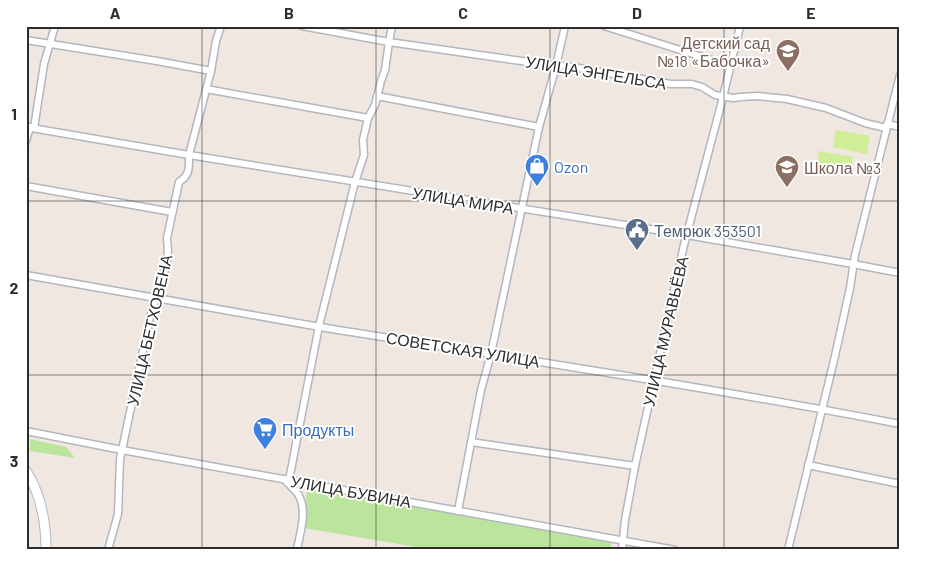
<svg xmlns="http://www.w3.org/2000/svg" width="926" height="576" font-family="Barlow,sans-serif">
<style>
.green{fill:#bbe59c}
.pitch{fill:#d0ed98}
.lines{fill:none;stroke-linecap:round;stroke-linejoin:round}
.street-casing{stroke:#b3b7c1;stroke-width:9}
.secondary-casing{stroke:#b3b7c1;stroke-width:11}
.street{stroke:#fff;stroke-width:6}
.secondary{stroke:#fff;stroke-width:9}
.grid{fill:none;stroke:#2d2d2d;stroke-width:1;stroke-opacity:0.55}
.labels{text-anchor:middle;dominant-baseline:central;stroke-width:4;stroke-linejoin:round;paint-order:stroke}
.education-label{font-size:16px;fill:#785e54;stroke:#fff;text-anchor:end}
.street-label{font-size:16px;fill:#2d2d2d;stroke:#fff}
.shop-label{font-size:16px;fill:#366cbe;stroke:#fff;text-anchor:start}
.service-label{font-size:16px;fill:#4e5e75;stroke:#fff;text-anchor:start}
.neatline{fill:none;stroke:#2d2d2d;stroke-width:2}
.grid-label{font-size:16px;text-anchor:middle;font-weight:bold;fill:#2d2d2d}
</style>
<rect width="100%" height="100%" fill="#efe7e0"/>
<g class="green">
<path d="M30,439L66,447L75,458L30,451Z"/>
<path d="M307,487L611,541V550H434L304,528Z"/>
</g>
<g class="pitch">
<path d="M836,130L870,136L867,154L833,147Z"/>
<path d="M819,151L853,157L850,175L816,169Z"/>
</g>
<g class="lines">
<defs>
<g id="street">
<path d="M302,26L389,42L556,66H567L671,84H692L702,87L715,95L733,98L740,97L758,96L787,99L826,108L865,123L886,128"/>
<path d="M604,26L731,66"/>
<path d="M26,40L157,61L211,71"/>
<path d="M206,89L368,118"/>
<path d="M377,96L539,127"/>
<path d="M887,124L900,127"/>
<path d="M26,127L189,155L687,235L853,264L900,273"/>
<path d="M34,128L44,64L55,26"/>
<path d="M26,141L30,127"/>
<path d="M26,186L172,212"/>
<path d="M26,275C124,293 222,310 320,327C513,358 707,387 900,424"/>
<path d="M26,431L122,450L675,550"/>
<path d="M471,442L635,466"/>
<path d="M808,465L900,484"/>
<path d="M284,479C288,484 294,489 298,494C308,511 300,532 297,550"/>
<path d="M289,480L319,326L355,182L364,155L363,140L368,118L375,105L381,81L385,70L389,42L392,26"/>
<path d="M458,511L481,390L491,354L539,127L556,66L565,26"/>
<path d="M108,550L118,514L120,459L122,450L150,317L166,267L168,252L167,238L179,182C190,175 189,168 189,155L211,71L216,41L221,26"/>
<path d="M622,550L625,520L635,466L684,245L723,97L740,26"/>
<path d="M788,550L835,356L850,288L855,255L900,75"/>
</g>
<path id="secondary" d="M26,471C41,494 46,522 46,550"/>
</defs>
<use href="#street" class="street-casing"/>
<use href="#secondary" class="secondary-casing"/>
<use href="#street" class="street"/>
<use href="#secondary" class="secondary"/>
</g>
<path class="grid" d="M202,26V550M376,26V550M550,26V550M724,26V550M26,201H900M26,375H900"/>
<defs>
<symbol id="school-pin" viewBox="-11 -11 22 30"><path d="M0 17L-7.5 6A9.5 9.5 0 1 1 7.5 6Z" fill="#8d6e63" stroke="#fff"/><path d="M0-5L7-2L0 1L-7-2ZM-4 1L0 2.5L4 1V4Q0 6-4 4Z" fill="#fff"/></symbol>
<symbol id="shop-pin" viewBox="-11 -11 22 30"><path d="M0 17L-7.5 6A9.5 9.5 0 1 1 7.5 6Z" fill="#3f7fe0" stroke="#fff"/><path d="M-5-2.5h2.3a2.7 3.5 0 0 1 5.4 0H5L5.5 6h-11ZM-1.5-2.5h3a1.5 2.3 0 0 0-3 0Z" fill="#fff"/></symbol>
<symbol id="civic-pin" viewBox="-11 -11 22 30"><path d="M0 17L-7.5 6A9.5 9.5 0 1 1 7.5 6Z" fill="#5c6f8a" stroke="#fff"/><path d="M-.6-6.5H3V-4.5H.6V-3L4-1V1h2V6H-6V1h2V-1L-.6-3ZM-1.2 2.5V6h2.4V2.5Z" fill="#fff"/></symbol>
<symbol id="supermarket-pin" viewBox="-11 -11 22 30"><path d="M0 17L-7.5 6A9.5 9.5 0 1 1 7.5 6Z" fill="#3f7fe0" stroke="#fff"/><path d="M-6-5.5h2.5l.6 2H6L4.5 2H-2.5L-4.4-4H-6ZM-1.5 3.2a1.3 1.3 0 1 0 .1 0ZM3 3.2a1.3 1.3 0 1 0 .1 0Z" fill="#fff"/></symbol>
</defs>
<g fill-rule="evenodd">
<use href="#school-pin" x="774" y="37" width="28" height="38"/>
<use href="#shop-pin" x="523" y="152" width="28" height="38"/>
<use href="#school-pin" x="773" y="153" width="28" height="38"/>
<use href="#civic-pin" x="623" y="216" width="28" height="38"/>
<use href="#supermarket-pin" x="251" y="415" width="28" height="38"/>
</g>
<g class="labels">
<g class="education-label">
<text x="770" y="42">Детский сад<tspan x="770" dy="18">№18 «Бабочка»</tspan></text>
<text x="804" y="167" text-anchor="start">Школа №3</text>
</g>
<g class="street-label">
<text transform="translate(596 72) rotate(9)">УЛИЦА ЭНГЕЛЬСА</text>
<text transform="translate(463 200) rotate(9)">УЛИЦА МИРА</text>
<text transform="translate(149 330) rotate(-77)">УЛИЦА БЕТХОВЕНА</text>
<text transform="translate(665 331) rotate(-77)">УЛИЦА МУРАВЬЁВА</text>
<text transform="translate(463 349) rotate(9)">СОВЕТСКАЯ УЛИЦА</text>
<text transform="translate(351 491) rotate(10)">УЛИЦА БУВИНА</text>
</g>
<g class="shop-label">
<text x="554" y="166">Ozon</text>
<text x="282" y="429">Продукты</text>
</g>
<g class="service-label">
<text x="654" y="230">Темрюк 353501</text>
</g>
</g>
<rect width="926" height="576" fill="none" stroke="#ffffff" stroke-width="55"/>
<rect x="28" y="28" width="870" height="520" class="neatline"/>
<g class="grid-label">
<text x="115" y="19">A</text>
<text x="289" y="19">B</text>
<text x="463" y="19">C</text>
<text x="637" y="19">D</text>
<text x="811" y="19">E</text>
<text x="14" y="120">1</text>
<text x="14" y="294">2</text>
<text x="14" y="467">3</text>
</g>
</svg>
